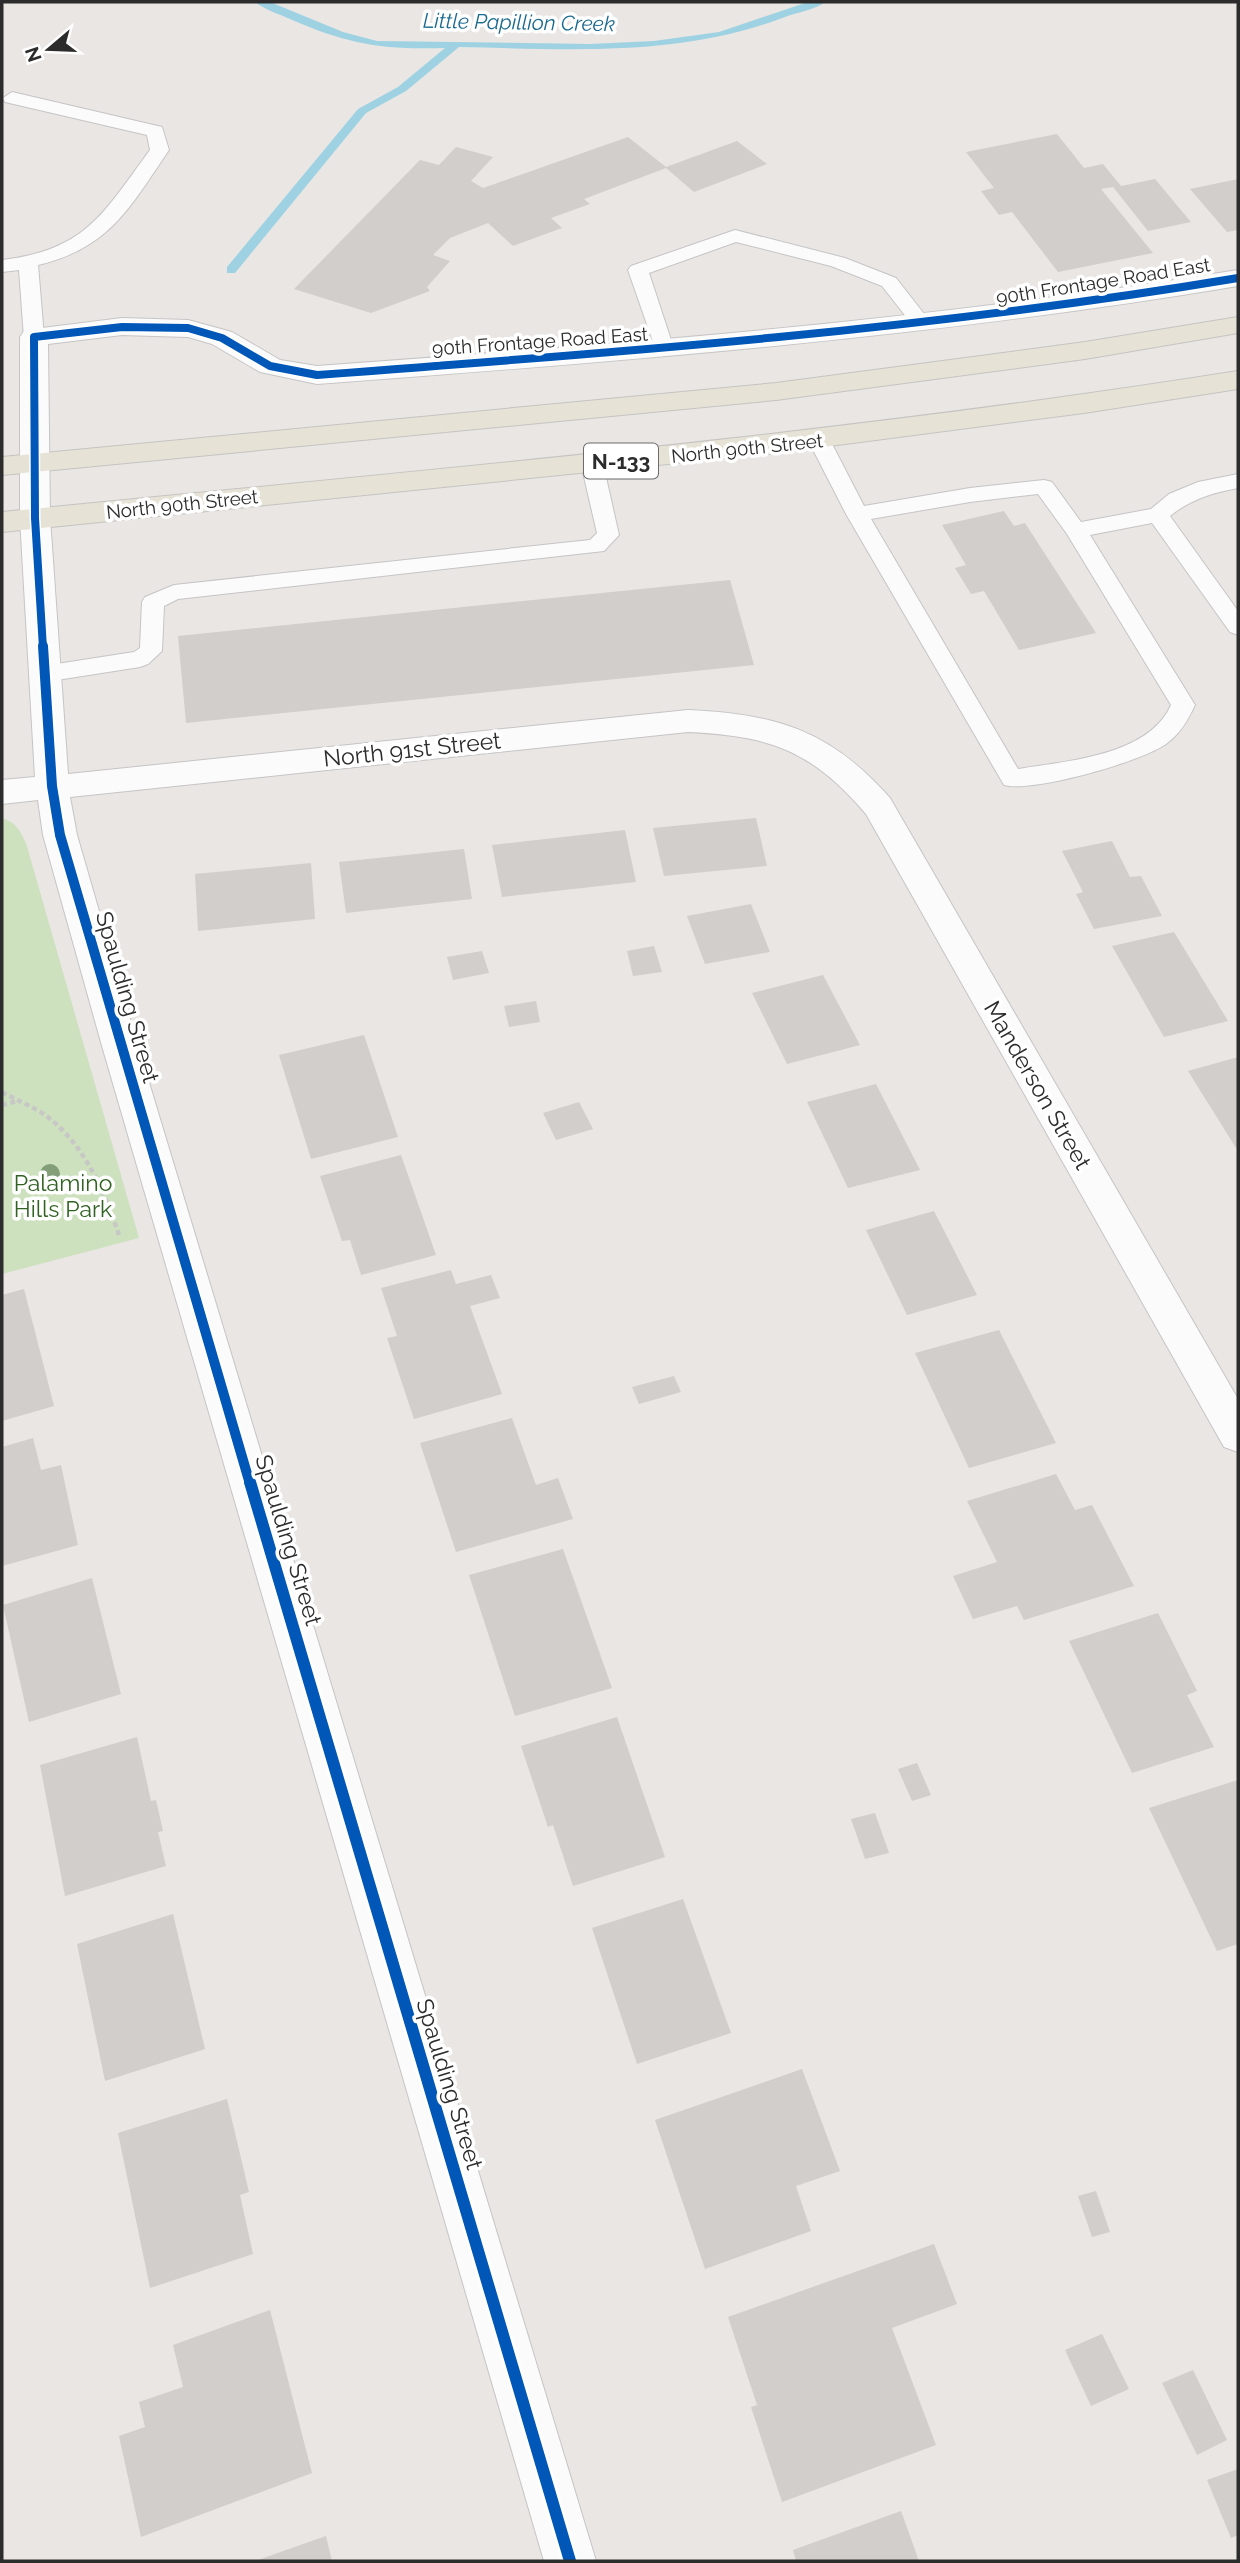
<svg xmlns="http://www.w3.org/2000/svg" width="1240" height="2563" font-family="Raleway,sans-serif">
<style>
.green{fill:#cee1bf}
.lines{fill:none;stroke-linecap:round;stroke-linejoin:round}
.stream{fill:#9ed2e3;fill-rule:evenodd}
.building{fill:#d1cecc}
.service-casing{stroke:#c6c4c5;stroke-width:2}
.minor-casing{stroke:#c6c4c5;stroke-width:2}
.primary-casing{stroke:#c5c4c2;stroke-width:2}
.path{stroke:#c7c7c6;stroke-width:4.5;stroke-dasharray:5 3.5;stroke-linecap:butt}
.service{fill:#fcfbfb;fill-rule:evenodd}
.minor{fill:#fcfbfb;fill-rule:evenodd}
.primary{fill:#e6e2d6;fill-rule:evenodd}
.cycleway-far2-casing{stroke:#fff;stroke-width:11}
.cycleway-far1-casing{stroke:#fff;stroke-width:14}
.cycleway-casing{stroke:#fff;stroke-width:17}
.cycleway-far2{stroke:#0057b8;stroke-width:8}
.cycleway-far1{stroke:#0057b8;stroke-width:10}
.cycleway{stroke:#0057b8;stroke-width:12}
.tree{fill:#839e79}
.labels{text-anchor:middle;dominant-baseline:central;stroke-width:7;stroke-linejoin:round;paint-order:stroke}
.far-street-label{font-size:19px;fill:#2c2c2c;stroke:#fff}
.far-water-label{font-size:21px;font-style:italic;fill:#1b6a91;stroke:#fff}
.shield{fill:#fff;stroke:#6b6b6b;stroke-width:2}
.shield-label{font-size:21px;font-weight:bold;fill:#2c2c2c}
.street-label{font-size:23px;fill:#2c2c2c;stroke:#fff}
.park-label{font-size:23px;fill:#306322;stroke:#fff}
</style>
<rect width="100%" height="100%" fill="#e9e6e3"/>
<path class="green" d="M2,818C16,822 20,831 26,843L139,1238L2,1274Z"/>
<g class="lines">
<path class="stream" d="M255,2H270L343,32L377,41L590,44L654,41L719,32L808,2H825C815,10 797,12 785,17C677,58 572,49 459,47L406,91L366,113L235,273H227V267L358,109L398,87L445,48C382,50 347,44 290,19C279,14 265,10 255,2Z"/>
</g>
<g class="building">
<path d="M1057,134L1084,168L1103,164L1121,186L1155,179L1191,222L1148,231L1113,187L1101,189L1153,253L1058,272L1012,212L999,215L981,191L994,188L966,152Z"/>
<path d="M628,137L666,167L737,141L767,164L694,192L666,168L584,199L590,204L551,218L562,228L513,246L488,223L450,238L433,255L450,261L427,287L430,291L371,313L294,289L420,160L439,165L456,147L493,157L471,181L483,188Z"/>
<path d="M1238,179V230L1227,232L1190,189Z"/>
<path d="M1004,511L1014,526L1025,523L1096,633L1019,650L984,591L971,594L955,568L966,565L942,525Z"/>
<path d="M730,580L754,665L186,723L178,636Z"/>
<path d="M756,818L767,866L664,876L653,828Z"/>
<path d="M625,830L636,882L502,897L492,845Z"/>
<path d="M1112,841L1130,877L1141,876L1162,916L1094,929L1076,894L1083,892L1062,851Z"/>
<path d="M464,849L472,899L346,913L339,862Z"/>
<path d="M311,863L315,919L198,931L195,874Z"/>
<path d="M751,904L770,952L705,964L687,916Z"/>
<path d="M1174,932L1228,1021L1164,1037L1112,946Z"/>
<path d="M654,946L662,972L633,976L627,951Z"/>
<path d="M482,951L489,973L453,980L447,957Z"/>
<path d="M823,975L860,1045L787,1064L752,993Z"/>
<path d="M536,1001L540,1022L509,1027L504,1006Z"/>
<path d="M364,1035L398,1137L311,1159L279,1055Z"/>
<path d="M1238,1057V1147L1236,1148L1188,1071Z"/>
<path d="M876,1084L920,1170L848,1188L807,1102Z"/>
<path d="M579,1102L593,1129L556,1140L543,1113Z"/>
<path d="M401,1155L436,1255L361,1275L350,1240L342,1241L320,1176Z"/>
<path d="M934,1211L977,1295L907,1315L866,1230Z"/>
<path d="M451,1270L456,1284L491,1275L500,1298L470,1306L502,1394L414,1419L387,1338L397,1336L381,1288Z"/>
<path d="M24,1289L54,1406L2,1421V1295Z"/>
<path d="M999,1330L1056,1443L969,1468L915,1353Z"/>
<path d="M674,1376L681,1392L639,1404L632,1387Z"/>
<path d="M512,1418L536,1485L558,1478L573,1519L456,1552L420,1443Z"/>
<path d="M33,1438L41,1470L61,1465L78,1545L2,1566V1447Z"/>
<path d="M1056,1474L1075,1510L1092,1505L1134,1586L1024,1620L1017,1606L973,1619L953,1576L997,1562L967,1501Z"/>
<path d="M563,1549L612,1688L515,1716L469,1575Z"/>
<path d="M92,1578L121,1694L29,1722L3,1605Z"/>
<path d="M1158,1613L1197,1691L1187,1695L1214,1747L1132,1773L1069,1641Z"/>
<path d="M617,1717L665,1857L573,1886L553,1825L548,1827L521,1746Z"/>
<path d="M137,1737L151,1801L156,1800L163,1831L158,1832L166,1866L65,1896L40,1765Z"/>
<path d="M917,1763L931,1795L912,1801L898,1769Z"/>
<path d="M1238,1780V1944L1217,1951L1149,1808Z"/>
<path d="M875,1813L889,1853L865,1859L851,1819Z"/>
<path d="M683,1899L731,2033L637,2064L592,1928Z"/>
<path d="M173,1914L205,2049L105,2081L77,1944Z"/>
<path d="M802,2069L840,2171L796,2186L811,2231L705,2269L655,2120Z"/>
<path d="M227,2099L249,2192L240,2195L253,2254L150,2288L118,2133Z"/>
<path d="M1096,2191L1110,2232L1092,2237L1078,2196Z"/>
<path d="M934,2244L957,2304L892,2328L936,2445L782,2502L751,2407L757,2405L728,2317Z"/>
<path d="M270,2310L312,2473L141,2537L119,2436L145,2427L139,2402L183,2387L173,2345Z"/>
<path d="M1102,2334L1129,2389L1091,2406L1065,2350Z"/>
<path d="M1193,2370L1227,2440L1197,2455L1162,2383Z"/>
<path d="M1238,2469V2535L1231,2538L1207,2480Z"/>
<path d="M901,2511L919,2561H796L793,2550Z"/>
<path d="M326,2536L332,2561H255Z"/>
</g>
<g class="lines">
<defs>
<g id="service">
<path d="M12,92L162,127L169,150C130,207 110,248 38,265L44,337L41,341H27L24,337L19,270L2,272V260C87,250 104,212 150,150L147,135L5,102L3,98Z"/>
<path d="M735,230L845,258L896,278L932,324L929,328H915L882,286L831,266L736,242L649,273L674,349L671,353H657L628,270L631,266Z"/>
<path d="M819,433L827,435L830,440L864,506L970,488L1044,480L1052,482L1081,522L1151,509L1169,494L1198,482L1238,474V488C1212,493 1191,499 1170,516L1238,611V635L1230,632L1152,523L1090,535L1195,705C1188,720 1180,734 1166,744C1141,762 1031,793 1004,785L846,514L808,440L811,435ZM1038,494L1067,534L1171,705C1149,756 1066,761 1018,769L871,519L970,502Z"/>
<path d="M592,457L600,459L603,464L619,535L604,551L178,599L164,606L162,651L148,664L140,667L44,682L36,680L32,674L36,668L44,666L134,652L140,648L142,602L145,597L174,585L590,540L597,533L581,464L584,459Z"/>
</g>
<path id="minor" d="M1238,270V286C933,337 625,361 317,384L260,372L212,344L188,337L122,335L48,344L50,518L68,774L688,710C776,714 830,730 890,798L1238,1399V1452L1224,1447L866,814C811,750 771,736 688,732L70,797L77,835L138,1046L596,2561H544L102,1046L43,835L38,800L2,804V780L35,777L20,518V337L24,331L34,329L122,318L188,320L232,332L280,360L317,366C625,344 933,320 1238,270Z"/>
<g id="primary">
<path d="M1238,317V333L1085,359L776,400L2,475V457L776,383L1085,342Z"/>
<path d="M1238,371V389L1084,413L776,453L2,532V512C415,471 828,436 1238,371Z"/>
</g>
</defs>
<use href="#service" class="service-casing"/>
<use href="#minor" class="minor-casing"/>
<use href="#primary" class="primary-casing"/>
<g class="path">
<path d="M2,1092C18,1101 35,1107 49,1118C87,1148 105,1194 120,1238"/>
<path d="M2,1105L17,1101"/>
</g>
<use href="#service" class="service"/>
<use href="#minor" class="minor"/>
<use href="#primary" class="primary"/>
<defs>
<path id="cycleway-far2" d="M43,648L35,518L34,337L122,327L188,328L222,338L270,366L317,375C625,352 933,329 1238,278"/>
<path id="cycleway-far1" d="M43,646L52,786L60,835L250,1484"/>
<path id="cycleway" d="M250,1482L570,2561"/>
</defs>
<use href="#cycleway-far2" class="cycleway-far2-casing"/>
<use href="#cycleway-far1" class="cycleway-far1-casing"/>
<use href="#cycleway" class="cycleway-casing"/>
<use href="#cycleway-far2" class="cycleway-far2"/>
<use href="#cycleway-far1" class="cycleway-far1"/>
<use href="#cycleway" class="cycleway"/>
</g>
<circle class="tree" cx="50" cy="1174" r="10"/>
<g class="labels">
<g class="far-street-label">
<text transform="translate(1103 281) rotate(-9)">90th Frontage Road East</text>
<text transform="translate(540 341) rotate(-4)">90th Frontage Road East</text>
<text transform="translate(747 448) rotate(-6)">North 90th Street</text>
<text transform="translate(182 504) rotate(-6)">North 90th Street</text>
</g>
<g class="far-water-label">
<text transform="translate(519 22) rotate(1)">Little Papillion Creek</text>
</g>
<rect class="shield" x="584" y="443.5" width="74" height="35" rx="5"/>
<g class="shield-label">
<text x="621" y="461">N-133</text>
</g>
<g class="street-label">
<text transform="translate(412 749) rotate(-6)">North 91st Street</text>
<text transform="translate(128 997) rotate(74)">Spaulding Street</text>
<text transform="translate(1038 1085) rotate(60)">Manderson Street</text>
<text transform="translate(289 1540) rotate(73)">Spaulding Street</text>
<text transform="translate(450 2084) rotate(73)">Spaulding Street</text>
</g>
<g class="park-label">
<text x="63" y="1182">Palamino<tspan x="63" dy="26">Hills Park</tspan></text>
</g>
</g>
<rect width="1240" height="2563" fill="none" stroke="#2c2c2c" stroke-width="7"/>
<g transform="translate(49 49) rotate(251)" stroke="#ffffff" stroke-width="5" paint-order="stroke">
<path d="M0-5L12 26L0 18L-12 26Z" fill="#2c2c2c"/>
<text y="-10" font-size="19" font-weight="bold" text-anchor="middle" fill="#2c2c2c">N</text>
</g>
</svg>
